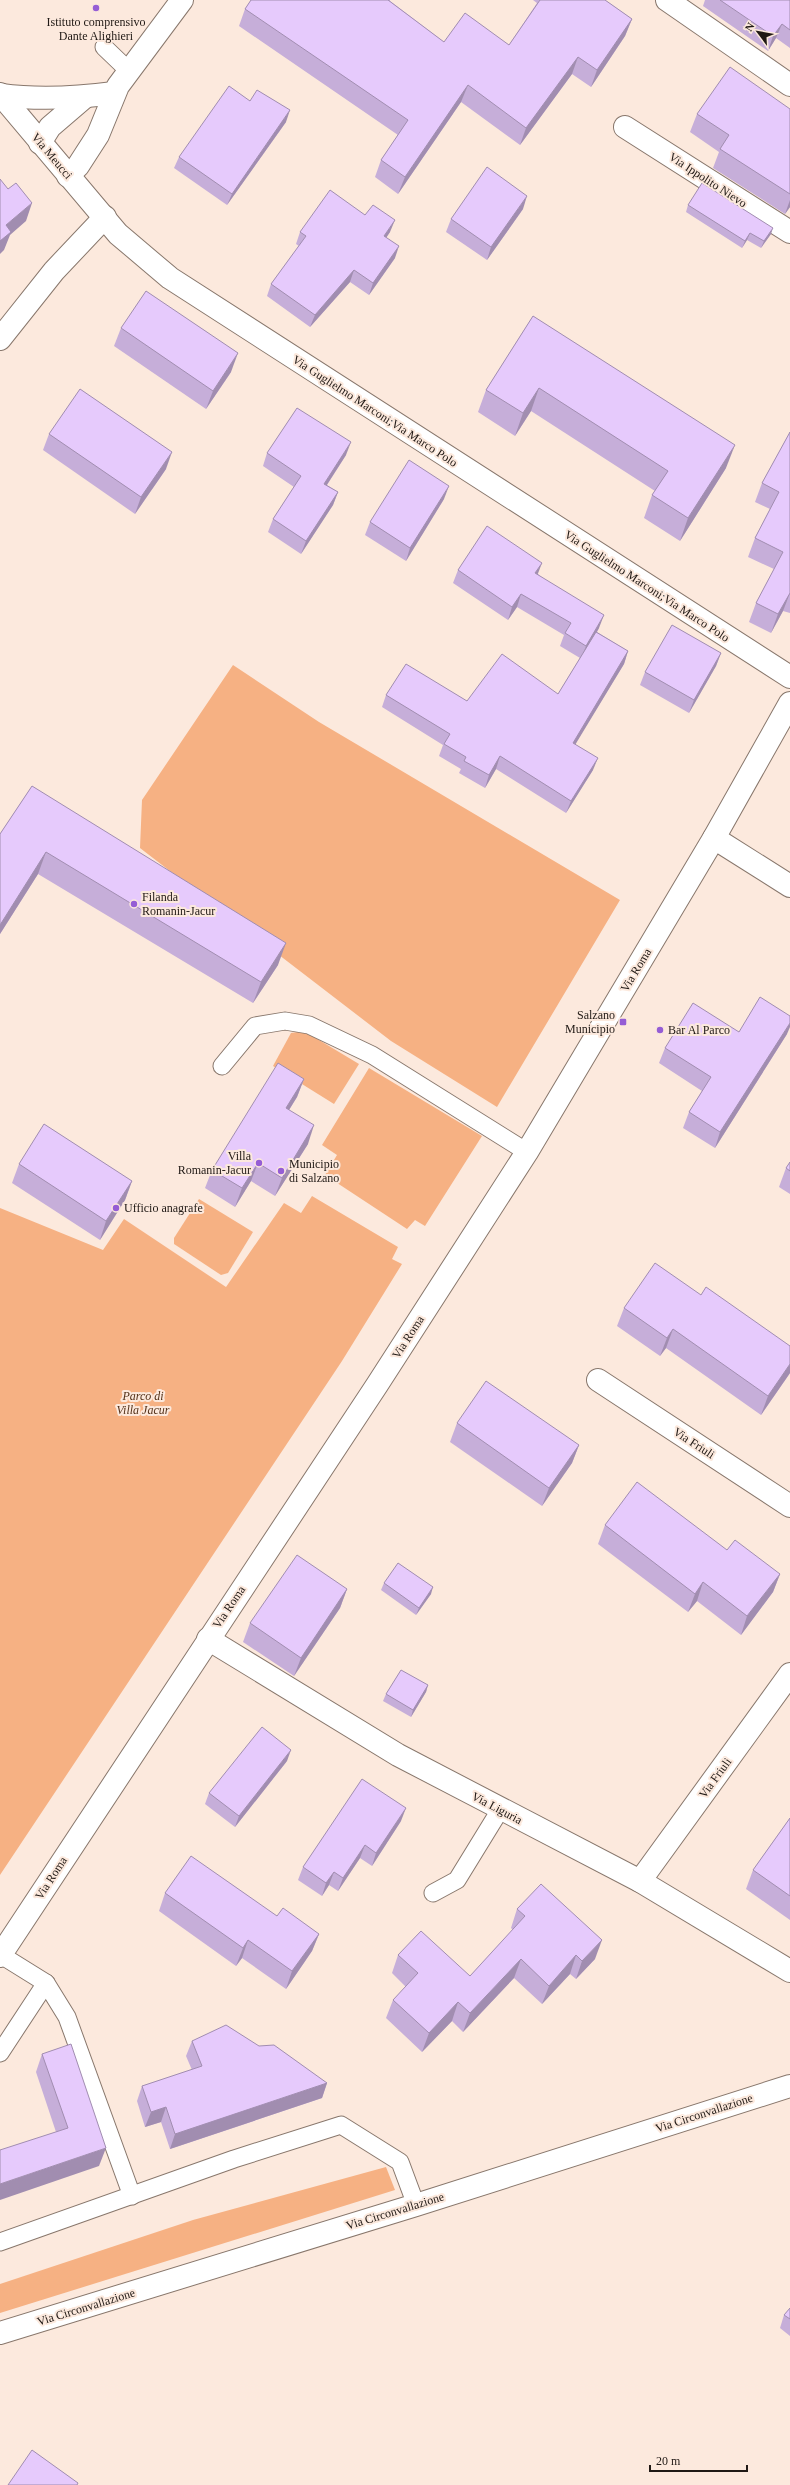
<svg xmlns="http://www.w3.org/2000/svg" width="790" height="2485" font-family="'Times New Roman',serif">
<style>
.green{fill:#f6b183}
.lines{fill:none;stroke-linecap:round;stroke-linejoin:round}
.lane-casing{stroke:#88776c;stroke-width:19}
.street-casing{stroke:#88776c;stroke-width:24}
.secondary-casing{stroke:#88776c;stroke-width:24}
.lane{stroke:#fff;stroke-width:17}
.street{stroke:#fff;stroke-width:22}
.secondary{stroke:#fff;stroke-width:22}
.wall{fill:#c6aed9}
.shaded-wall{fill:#a18db0}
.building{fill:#e6cafc;stroke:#a18db0}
.poi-dot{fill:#955dd5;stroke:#fce9dd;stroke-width:1.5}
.labels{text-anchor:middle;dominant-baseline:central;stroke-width:4;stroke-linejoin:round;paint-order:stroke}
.poi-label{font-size:12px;fill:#201915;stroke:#fce9dd;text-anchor:start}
.street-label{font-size:12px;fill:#201915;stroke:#fce9dd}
.park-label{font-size:12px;font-style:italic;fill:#533119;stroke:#fce9dd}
</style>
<rect width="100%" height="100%" fill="#fce9dd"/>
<g class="green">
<path d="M233,665L319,722L620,900L497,1107L391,1041L140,848L142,800Z"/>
<path d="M304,1031L359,1064L334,1104L273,1066L291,1033Z"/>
<path d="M369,1068L482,1136L425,1226L415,1220L407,1229L325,1175L337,1155L322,1145Z"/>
<path d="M312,1196L398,1247L392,1259L402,1264L342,1361L0,1875V1208L103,1250L124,1219L226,1287L284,1203L301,1213Z"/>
<path d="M199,1199L253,1232L228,1273L221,1275L174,1244V1238Z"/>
<path d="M386,2167L395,2190L0,2313V2284L193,2220Z"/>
</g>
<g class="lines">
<defs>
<g id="lane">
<path d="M104,47L129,71"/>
<path d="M222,1066L255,1026L285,1021L309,1025L372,1055L527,1152"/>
<path d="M433,1893L457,1880L500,1810"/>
<path d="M46,1983L67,2017L132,2196"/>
<path d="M0,2053L46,1983L1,1955"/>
<path d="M0,2242L234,2159L341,2125L400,2162L416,2205"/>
</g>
<g id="street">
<path d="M667,0L790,85"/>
<path d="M0,94L118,234L170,278L790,677"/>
<path d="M1,95C38,100 76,98 114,93"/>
<path d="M625,127L790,232"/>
<path d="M40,143L50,127L85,97"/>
<path d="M68,176L78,166L98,135L118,86L182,0"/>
<path d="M0,339L54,271L105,217"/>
<path d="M714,838L790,886"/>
<path d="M598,1380L790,1506"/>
<path d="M208,1639L398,1755L640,1881L790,1971"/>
<path d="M640,1881L790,1674"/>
</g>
<g id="secondary">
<path d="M0,1956L377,1385L527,1152L714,838L790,703"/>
<path d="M0,2333L416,2205L790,2086"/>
</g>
</defs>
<use href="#lane" class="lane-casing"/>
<use href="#street" class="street-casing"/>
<use href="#secondary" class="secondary-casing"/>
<use href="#lane" class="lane"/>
<use href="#street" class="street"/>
<use href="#secondary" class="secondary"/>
</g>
<g class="wall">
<path d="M251,0H390V1L444,42L509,45L537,3L533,0H605L632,19L625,36L591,87L572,74L520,145L461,102L398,194L375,177L381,160L398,135L239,26L245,9Z"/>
<path d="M705,0H790V48L776,38L768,51L703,6Z"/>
<path d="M250,101L286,122L227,205L174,168L179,157Z"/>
<path d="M790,109V207L785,214L713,168L719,152L690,132L697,114Z"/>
<path d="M688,205L771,234L761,248L747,240L742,248L686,212Z"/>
<path d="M523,209L487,260L446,232L451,219Z"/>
<path d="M300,232H390L386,238L395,258L369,295L350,282L310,327L267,296L271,284L299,246L296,244Z"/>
<path d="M533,316L726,468L680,541L644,518L652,495L655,491L531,411L515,436L478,412L486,390Z"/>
<path d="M121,328L231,372L206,409L114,346Z"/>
<path d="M790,432V613L783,611L771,633L749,622L756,603L774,569L748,557L755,538L770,509L755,502L762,483Z"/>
<path d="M49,434L166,469L135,514L43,450Z"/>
<path d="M267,453L346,455L327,485L338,492L333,505L301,554L268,532L273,519L294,487L263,466Z"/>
<path d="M444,499L406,561L365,535L370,522Z"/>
<path d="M458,570L538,574L599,628L597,632L628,651L624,664L575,744L593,770L566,813L496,769L485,788L459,773L461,769L439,756L443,745L382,707L386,695L467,701L558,694L580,658L560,646L564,635L517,607L508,620L453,583Z"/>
<path d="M721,653L716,666L689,713L640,685L645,672Z"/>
<path d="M32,786L278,965L253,1003L38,874L0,934V834Z"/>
<path d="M739,1032L787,1034L715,1148L683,1128L689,1112L702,1091L659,1063L665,1048Z"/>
<path d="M304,1079L297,1097L289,1110L308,1144L275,1196L251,1181L235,1207L205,1188L212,1170Z"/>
<path d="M790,1162V1194L779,1187L786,1168Z"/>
<path d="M19,1164L132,1181L125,1200L100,1240L12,1183Z"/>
<path d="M701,1295L790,1346V1373L761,1415L666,1348L660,1356L617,1326L624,1308Z"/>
<path d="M457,1423L579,1445L572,1463L542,1506L450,1442Z"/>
<path d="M605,1525L727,1550L780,1574L773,1592L741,1635L697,1601L688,1612L598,1544Z"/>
<path d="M384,1583L431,1594L416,1615L381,1590Z"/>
<path d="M347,1589L340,1608L294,1676L243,1642L250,1623Z"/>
<path d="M428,1685L426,1692L411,1717L383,1701L386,1694Z"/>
<path d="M287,1761L235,1827L205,1804L209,1793Z"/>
<path d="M790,1818V1920L746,1889L753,1870Z"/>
<path d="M401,1821L372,1866L360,1858L338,1891L329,1885L322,1896L298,1880L303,1867Z"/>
<path d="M165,1893L277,1916L319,1934L312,1951L286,1989L242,1958L236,1966L159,1911Z"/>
<path d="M517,1909L595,1959L576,1979L570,1974L542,2004L514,1978L463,2032L452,2021L422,2052L386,2018L393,2000L406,1987L392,1973L398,1955L470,1976L513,1930L511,1928Z"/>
<path d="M192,2041L259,2046L327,2083L322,2098L170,2149L161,2122L145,2127L137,2101L142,2086L192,2070L186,2056Z"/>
<path d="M42,2054L99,2166L56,2132L36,2072Z"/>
<path d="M790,2308V2336L780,2328L784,2315Z"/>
</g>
<g class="shaded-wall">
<path d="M632,19L625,36L591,87L597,70Z"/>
<path d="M782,24L776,38L768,51L773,36Z"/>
<path d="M578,57L572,74L520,145L526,128Z"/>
<path d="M468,85L461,102L398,194L405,177Z"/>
<path d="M290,110L286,122L227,205L232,194Z"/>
<path d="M527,196L523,209L487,260L491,247Z"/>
<path d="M790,200V207L785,214Z"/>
<path d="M32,203L26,221L10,235L4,250L0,254V241L6,225Z"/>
<path d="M395,220L390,232L379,248L384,236Z"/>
<path d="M773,228L771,234L761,248L764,241Z"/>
<path d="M750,233L747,240L742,248L745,241Z"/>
<path d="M399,246L395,258L369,295L373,283Z"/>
<path d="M354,270L350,282L310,327L315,315Z"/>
<path d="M238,353L231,372L206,409L213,391Z"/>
<path d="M539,388L531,411L515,436L523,413Z"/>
<path d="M351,442L346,455L319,497L324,484Z"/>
<path d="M735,445L726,468L680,541L688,518Z"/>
<path d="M172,452L166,469L135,514L141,497Z"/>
<path d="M449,486L444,499L406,561L410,548Z"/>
<path d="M338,492L333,505L301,554L306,541Z"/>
<path d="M542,563L537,576L535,573Z"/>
<path d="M790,593L783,611L771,633L778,614Z"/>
<path d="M521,594L517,607L508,620L512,607Z"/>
<path d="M604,615L599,628L581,659L586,646Z"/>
<path d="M628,651L624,664L569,755L573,743Z"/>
<path d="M721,653L716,666L689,713L694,700Z"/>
<path d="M500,756L496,769L485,788L489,775Z"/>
<path d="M598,758L593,770L566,813L571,801Z"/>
<path d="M46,852L38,874L0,934V925Z"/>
<path d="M286,943L278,965L253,1003L261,982Z"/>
<path d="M790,1023V1027L787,1034L715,1148L720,1132Z"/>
<path d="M304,1079L297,1097L279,1126L286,1108Z"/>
<path d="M314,1125L308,1144L275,1196L282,1178Z"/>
<path d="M258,1163L251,1181L235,1207L242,1188Z"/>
<path d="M132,1181L125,1200L100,1240L106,1221Z"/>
<path d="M673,1329L666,1348L660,1356L667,1338Z"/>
<path d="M790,1364V1373L761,1415L768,1396Z"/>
<path d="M579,1445L572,1463L542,1506L549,1488Z"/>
<path d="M780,1574L773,1592L741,1635L747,1616Z"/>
<path d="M703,1582L697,1601L688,1612L695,1594Z"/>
<path d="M433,1587L431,1594L416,1615L419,1608Z"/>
<path d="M347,1589L340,1608L294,1676L301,1658Z"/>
<path d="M428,1685L426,1692L411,1717L413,1710Z"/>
<path d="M291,1750L287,1761L235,1827L239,1816Z"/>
<path d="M406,1808L401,1821L372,1866L376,1853Z"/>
<path d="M365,1845L360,1858L338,1891L343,1878Z"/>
<path d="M334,1872L329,1885L322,1896L326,1883Z"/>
<path d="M319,1934L312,1951L286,1989L292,1971Z"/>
<path d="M248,1940L242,1958L236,1966L243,1948Z"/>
<path d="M602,1940L595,1959L576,1979L582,1961Z"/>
<path d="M576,1955L570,1974L542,2004L549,1986Z"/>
<path d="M521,1959L514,1978L463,2032L470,2013Z"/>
<path d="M458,2002L452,2021L422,2052L429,2033Z"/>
<path d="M327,2083L322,2098L170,2149L175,2134Z"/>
<path d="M166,2107L161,2122L145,2127L151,2112Z"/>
<path d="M106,2148L99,2166L0,2200V2184Z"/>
</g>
<g class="building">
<path d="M251,0H388L444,42L465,13L509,45L540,0H605L632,19L597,70L578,57L526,128L468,85L405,177L381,160L408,120L245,9Z"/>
<path d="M720,0H790V30L782,24L773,36Z"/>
<path d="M730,67L790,109V194L720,149L729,135L697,114Z"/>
<path d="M229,86L250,101L257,90L290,110L232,194L179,157Z"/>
<path d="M487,167L527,196L491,247L451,219Z"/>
<path d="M0,179L8,189L16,183L32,203L6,225L11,232L0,241Z"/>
<path d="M702,183L773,228L764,241L750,233L745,241L688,205Z"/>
<path d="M330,190L365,215L373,205L395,220L384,236L399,246L373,283L354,270L315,315L271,284L306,236L300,232Z"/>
<path d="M146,291L238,353L213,391L121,328Z"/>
<path d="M533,316L735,445L688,518L652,495L668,471L539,388L523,413L486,390Z"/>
<path d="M80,389L172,452L141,497L49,434Z"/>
<path d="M297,408L351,442L324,484L338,492L306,541L273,519L301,476L267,453Z"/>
<path d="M790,432V593L778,614L756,603L783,552L755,538L779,492L762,483Z"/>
<path d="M409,460L449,486L410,548L370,522Z"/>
<path d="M487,526L542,563L535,573L604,615L586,646L565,633L571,623L521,594L512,607L458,570Z"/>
<path d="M672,625L721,653L694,700L645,672Z"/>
<path d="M596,632L628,651L573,743L598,758L571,801L500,756L489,775L464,761L466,757L444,744L450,734L386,695L406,664L467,701L502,654L558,694Z"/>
<path d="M32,786L286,943L261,982L46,852L0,925V834Z"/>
<path d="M760,997L790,1016V1023L720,1132L689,1112L711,1077L665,1048L693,1003L739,1032Z"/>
<path d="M278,1063L304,1079L286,1108L314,1125L282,1178L258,1163L242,1188L212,1170Z"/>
<path d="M44,1124L132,1181L106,1221L19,1164Z"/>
<path d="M790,1162V1171L786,1168Z"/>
<path d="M655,1263L701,1295L706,1287L790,1346V1364L768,1396L673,1329L667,1338L624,1308Z"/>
<path d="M486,1381L579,1445L549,1488L457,1423Z"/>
<path d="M637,1482L727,1550L735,1540L780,1574L747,1616L703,1582L695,1594L605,1525Z"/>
<path d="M297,1555L347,1589L301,1658L250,1623Z"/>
<path d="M398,1563L433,1587L419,1608L384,1583Z"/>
<path d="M401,1670L428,1685L413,1710L386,1694Z"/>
<path d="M262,1727L291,1750L239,1816L209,1793Z"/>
<path d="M362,1779L406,1808L376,1853L365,1845L343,1878L334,1872L326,1883L303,1867Z"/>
<path d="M790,1818V1896L753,1870Z"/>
<path d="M191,1856L277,1916L283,1908L319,1934L292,1971L248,1940L243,1948L165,1893Z"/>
<path d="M541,1884L602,1940L582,1961L576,1955L549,1986L521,1959L470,2013L458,2002L429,2033L393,2000L418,1973L398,1955L421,1931L470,1976L525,1916L517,1909Z"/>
<path d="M226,2025L259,2046L274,2045L327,2083L175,2134L166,2107L151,2112L142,2086L202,2066L192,2041Z"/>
<path d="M71,2044L106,2148L0,2184V2150L68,2128L42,2054Z"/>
<path d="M790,2308V2319L784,2315Z"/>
<path d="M32,2450L78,2483L77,2485H8Z"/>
</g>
<g class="poi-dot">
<circle cx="96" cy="8" r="4"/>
<circle cx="134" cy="904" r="4"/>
<rect x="619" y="1018" width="8" height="8" rx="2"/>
<circle cx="660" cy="1030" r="4"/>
<circle cx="259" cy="1163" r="4"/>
<circle cx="281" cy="1171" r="4"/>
<circle cx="116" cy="1208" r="4"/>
</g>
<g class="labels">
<g class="poi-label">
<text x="96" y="22" text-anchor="middle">Istituto comprensivo<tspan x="96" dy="14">Dante Alighieri</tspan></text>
<text x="142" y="897">Filanda<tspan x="142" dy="14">Romanin-Jacur</tspan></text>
<text x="615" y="1015" text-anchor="end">Salzano<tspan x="615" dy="14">Municipio</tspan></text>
<text x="668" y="1030">Bar Al Parco</text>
<text x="251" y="1156" text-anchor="end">Villa<tspan x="251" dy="14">Romanin-Jacur</tspan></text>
<text x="289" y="1164">Municipio<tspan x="289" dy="14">di Salzano</tspan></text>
<text x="124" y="1208">Ufficio anagrafe</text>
</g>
<g class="street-label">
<text transform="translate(52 156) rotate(50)">Via Meucci</text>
<text transform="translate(708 180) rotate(33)">Via Ippolito Nievo</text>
<text transform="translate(375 411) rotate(33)">Via Guglielmo Marconi;Via Marco Polo</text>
<text transform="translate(647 586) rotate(33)">Via Guglielmo Marconi;Via Marco Polo</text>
<text transform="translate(636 970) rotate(-59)">Via Roma</text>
<text transform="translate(408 1337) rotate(-57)">Via Roma</text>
<text transform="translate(694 1443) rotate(33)">Via Friuli</text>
<text transform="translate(229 1607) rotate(-56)">Via Roma</text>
<text transform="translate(715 1778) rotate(-54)">Via Friuli</text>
<text transform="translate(497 1808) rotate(28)">Via Liguria</text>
<text transform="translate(51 1878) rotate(-57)">Via Roma</text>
<text transform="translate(704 2113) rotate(-18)">Via Circonvallazione</text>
<text transform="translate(395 2211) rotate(-17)">Via Circonvallazione</text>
<text transform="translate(86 2307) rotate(-17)">Via Circonvallazione</text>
</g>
<g class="park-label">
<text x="143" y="1396">Parco di<tspan x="143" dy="14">Villa Jacur</tspan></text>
</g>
</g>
<g transform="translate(758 32) rotate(302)" stroke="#fce9dd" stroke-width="3" paint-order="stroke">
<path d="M0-3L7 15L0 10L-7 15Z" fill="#201915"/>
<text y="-6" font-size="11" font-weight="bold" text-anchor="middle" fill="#201915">N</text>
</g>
<path d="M650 2465v6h97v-6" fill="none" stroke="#201915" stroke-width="2"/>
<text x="656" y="2465" font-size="12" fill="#201915" stroke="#fce9dd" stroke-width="3" paint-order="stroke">20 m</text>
</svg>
